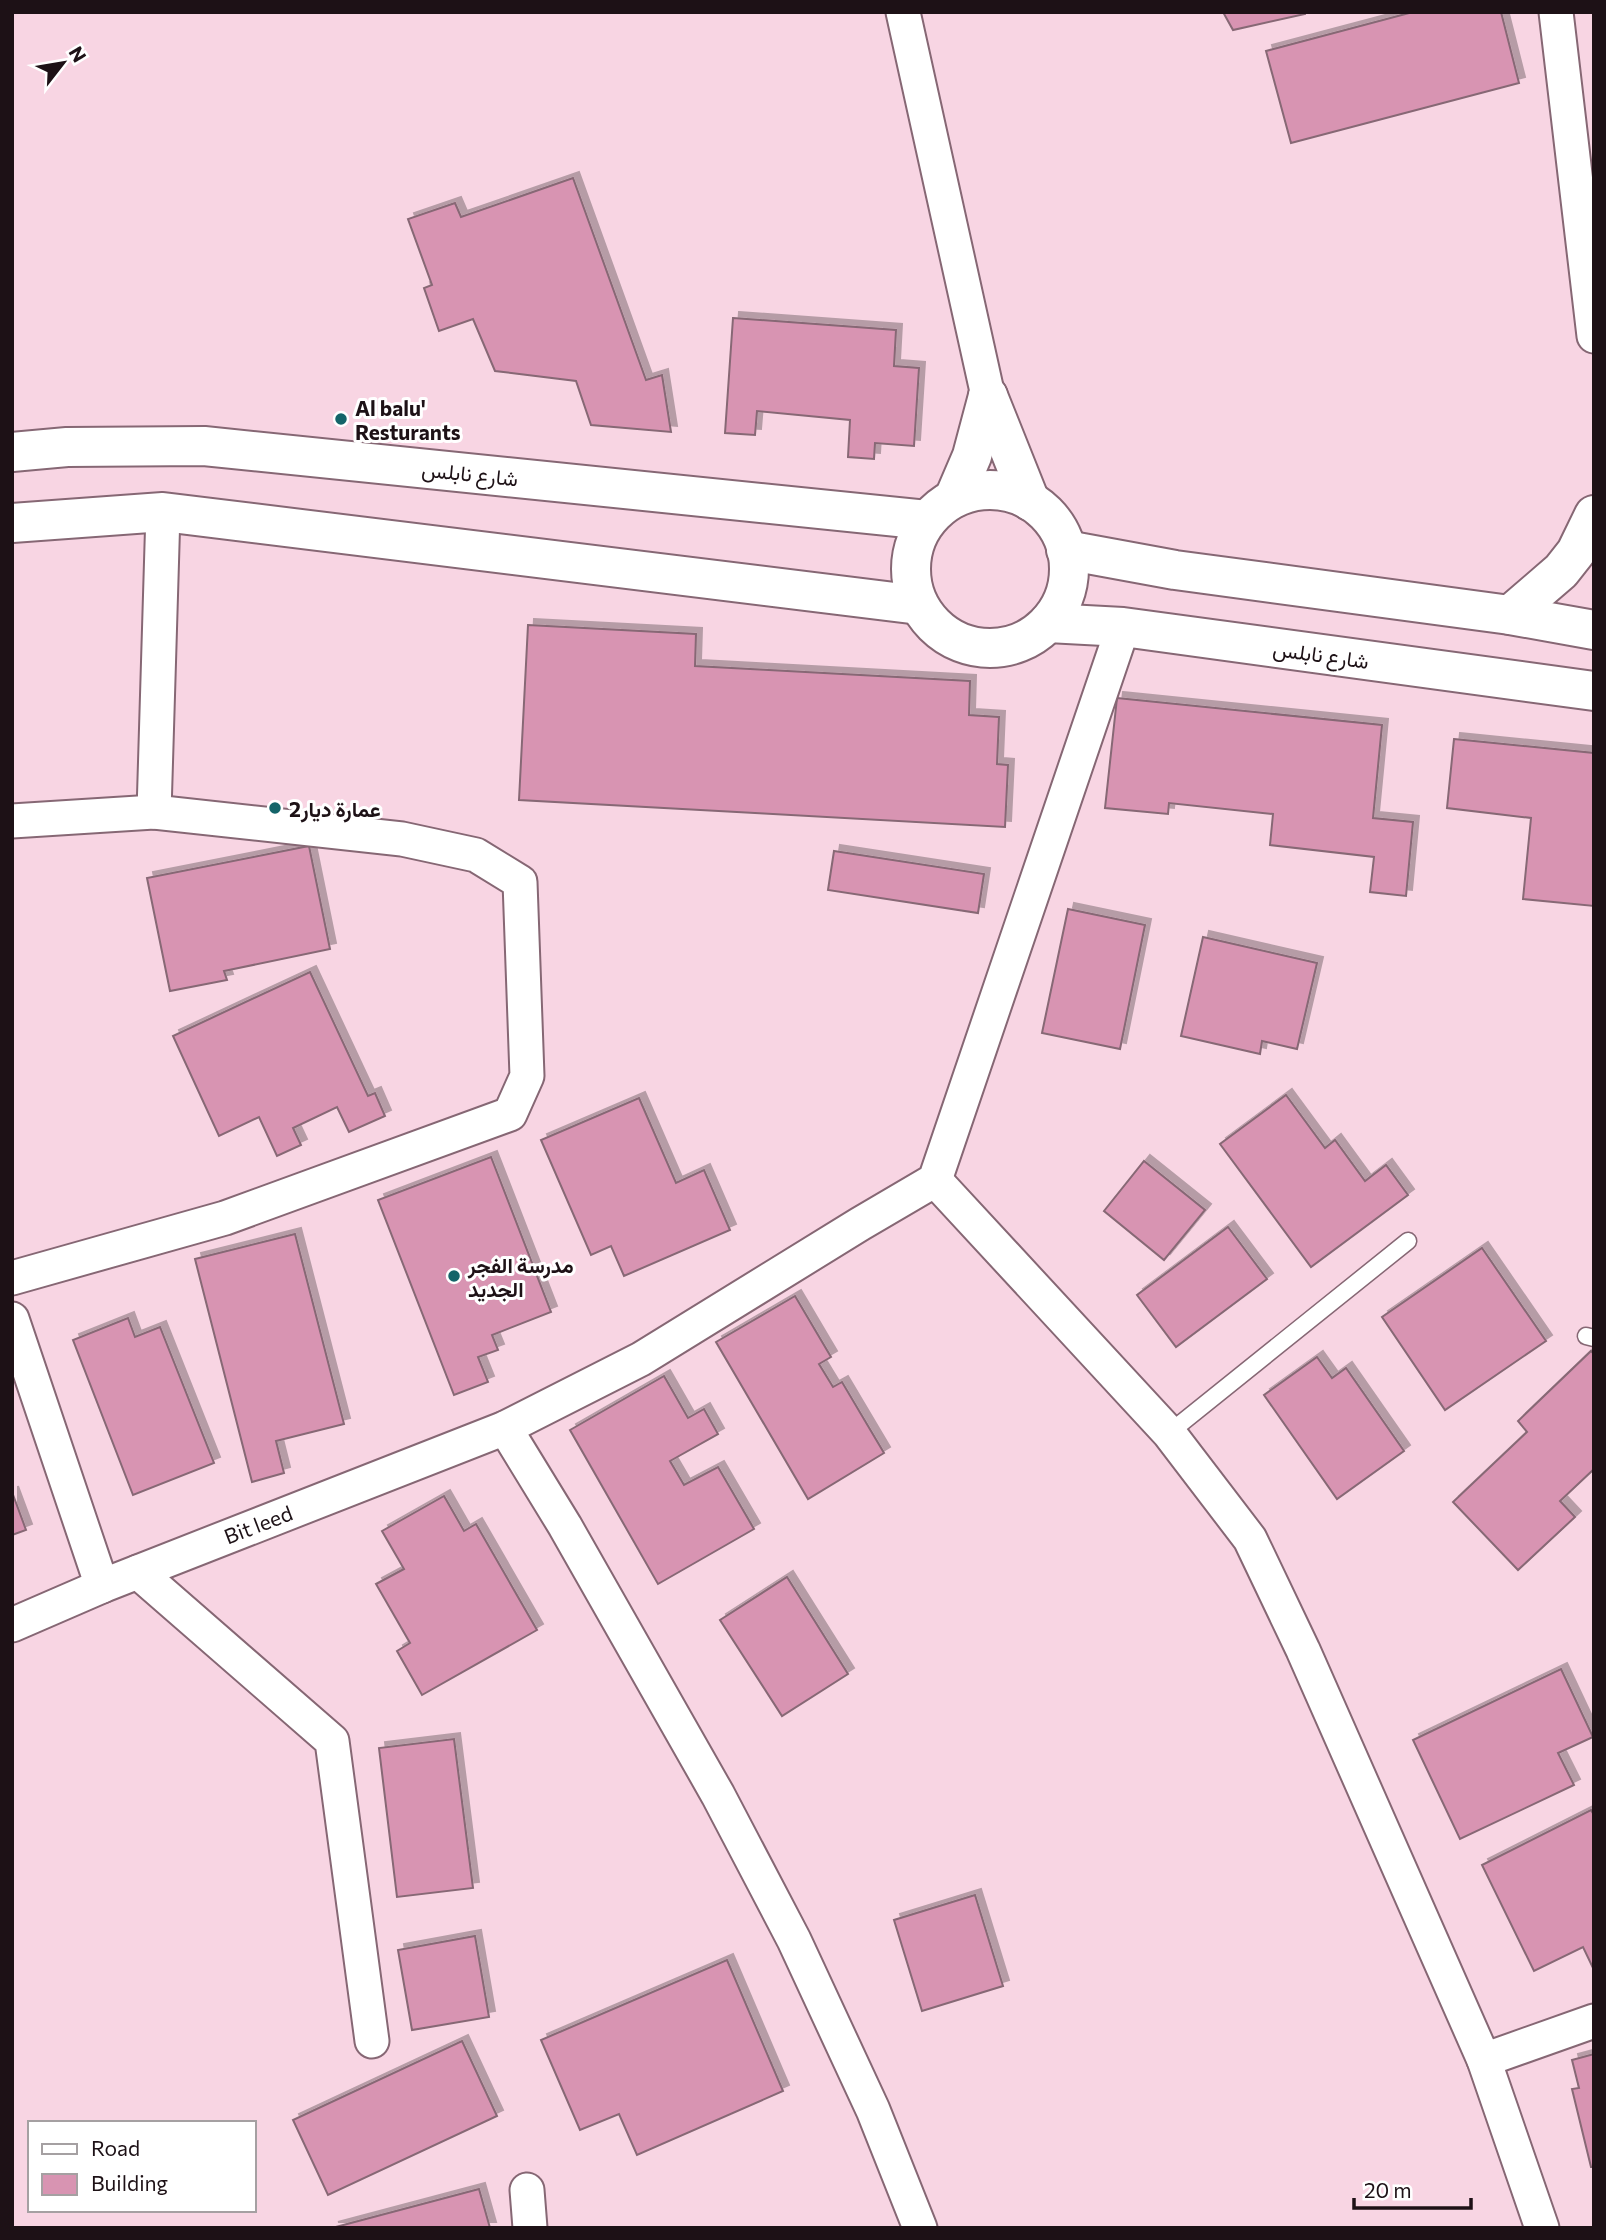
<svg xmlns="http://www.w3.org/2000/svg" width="1606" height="2240" font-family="Commissioner,Vazirmatn,sans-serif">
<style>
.building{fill:#d894b2;stroke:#876875;stroke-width:2;filter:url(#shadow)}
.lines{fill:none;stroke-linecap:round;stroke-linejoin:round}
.lane-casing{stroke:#866774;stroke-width:19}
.street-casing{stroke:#866774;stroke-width:37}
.secondary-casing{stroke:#866774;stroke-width:42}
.lane{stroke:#fff;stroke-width:16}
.street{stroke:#fff;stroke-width:33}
.secondary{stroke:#fff;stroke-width:38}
.poi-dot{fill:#146469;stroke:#fff;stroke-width:2.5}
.labels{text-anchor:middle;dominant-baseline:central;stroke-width:6;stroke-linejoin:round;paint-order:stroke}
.poi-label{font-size:21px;font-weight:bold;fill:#1d1116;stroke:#fff;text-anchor:start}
.street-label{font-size:21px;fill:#1d1116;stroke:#fff}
</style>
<defs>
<filter id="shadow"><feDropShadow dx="6" dy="-6" stdDeviation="0" flood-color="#0004"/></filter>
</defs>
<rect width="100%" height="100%" fill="#f8d5e3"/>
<g class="building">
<path d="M1223,12H1305V14L1233,30Z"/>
<path d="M1413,12H1501L1519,83L1291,143L1266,51Z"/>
<path d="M573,178L646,380L662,375L671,432L591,425L576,381L495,371L473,319L439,331L424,288L432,285L408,219L455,203L461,217Z"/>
<path d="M733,318L896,330L894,366L919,368L914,446L875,443L874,459L848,457L850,420L757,411L755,435L725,433Z"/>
<path d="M528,625L696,634L695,666L970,681L969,715L999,717L997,764L1008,765L1005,827L519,800Z"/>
<path d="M1117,698L1382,725L1373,818L1413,822L1406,896L1370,892L1374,857L1270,845L1273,814L1169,803L1168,814L1105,808Z"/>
<path d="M1454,739L1594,753V906L1523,899L1531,818L1447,808Z"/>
<path d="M309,846L330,949L224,971L227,980L170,991L147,878Z"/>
<path d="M834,851L984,874L978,913L828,890Z"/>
<path d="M1068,909L1145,925L1120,1049L1042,1033Z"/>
<path d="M1203,937L1317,963L1297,1049L1262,1041L1260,1054L1181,1036Z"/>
<path d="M310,972L368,1096L375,1093L385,1116L349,1132L337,1107L293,1128L301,1145L277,1156L259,1117L219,1136L173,1036Z"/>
<path d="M1286,1095L1325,1148L1335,1140L1365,1181L1386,1165L1408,1195L1311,1267L1220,1144Z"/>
<path d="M639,1098L676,1183L704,1170L730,1230L624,1276L611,1246L591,1255L541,1140Z"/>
<path d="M491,1157L551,1312L492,1335L498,1350L478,1357L488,1382L454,1395L378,1200Z"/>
<path d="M1144,1161L1205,1210L1164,1260L1104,1211Z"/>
<path d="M1228,1227L1267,1279L1176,1347L1137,1295Z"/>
<path d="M295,1234L344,1424L276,1441L284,1473L252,1482L195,1259Z"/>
<path d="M1482,1248L1546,1341L1445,1410L1382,1317Z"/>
<path d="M795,1296L831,1357L819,1364L833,1387L842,1382L884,1453L808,1499L716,1342Z"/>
<path d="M128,1318L135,1337L160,1327L214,1463L133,1495L73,1340Z"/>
<path d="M1591,1351L1594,1354V1469L1560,1501L1575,1517L1518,1570L1453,1502L1527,1432L1518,1421Z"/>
<path d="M1317,1357L1332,1378L1346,1368L1404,1451L1337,1499L1264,1395Z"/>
<path d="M664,1376L688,1418L704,1409L718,1434L670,1461L684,1485L718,1467L754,1529L658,1584L570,1430Z"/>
<path d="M12,1492L26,1530L12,1535Z"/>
<path d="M444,1496L464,1531L476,1524L537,1630L422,1695L397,1651L410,1643L376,1584L404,1569L382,1531Z"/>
<path d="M787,1577L848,1674L782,1716L720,1620Z"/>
<path d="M1561,1669L1593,1737L1558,1753L1574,1785L1460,1839L1413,1740Z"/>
<path d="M454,1739L473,1888L397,1897L379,1748Z"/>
<path d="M1591,1810L1594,1815V1970L1583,1947L1534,1971L1482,1865Z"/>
<path d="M975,1895L1003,1986L922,2011L894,1920Z"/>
<path d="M475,1936L489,2017L412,2030L398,1950Z"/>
<path d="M727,1960L783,2091L637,2155L619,2114L580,2130L541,2040Z"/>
<path d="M462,2041L497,2116L328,2195L293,2120Z"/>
<path d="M1594,2054V2167H1591L1572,2089L1579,2088L1572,2060Z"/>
<path d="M479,2189L490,2228H332Z"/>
</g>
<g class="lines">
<defs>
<g id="lane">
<path d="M1586,1336L1594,1338"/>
<path d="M1169,1433L1408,1241"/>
</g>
<g id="street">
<path d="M903,12L988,396"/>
<path d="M1556,12L1594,336"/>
<path d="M154,812L163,512"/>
<path d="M12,821L154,812L402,839L476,855L520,882L527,1076L510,1114L225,1218L12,1278"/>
<path d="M935,1180L1169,1433L1250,1539L1303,1650L1484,2060L1542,2228"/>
<path d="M12,1319L102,1586"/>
<path d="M505,1428L565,1526L718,1795L794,1940L873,2110L920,2228"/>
<path d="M138,1572L332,1741L372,2041"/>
<path d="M12,1625L102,1586L505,1428L641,1359L860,1224L935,1180L1123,627"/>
<path d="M1484,2060L1594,2021"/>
<path d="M527,2190L530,2228"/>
</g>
<g id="secondary">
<path d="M988,396L1030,501"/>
<path d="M12,452L67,447L204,446L927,520"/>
<circle cx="990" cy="569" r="79"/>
<path d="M954,498L972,456L988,396"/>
<path d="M12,523L163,512L919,605"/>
<path d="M1066,550L1175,570L1510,615L1594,630"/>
<path d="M1510,615L1561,571L1576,552L1594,515"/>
<path d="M1048,623L1123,627L1594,691"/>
</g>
</defs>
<use href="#lane" class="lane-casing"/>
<use href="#street" class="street-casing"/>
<use href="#secondary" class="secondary-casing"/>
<use href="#lane" class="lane"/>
<use href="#street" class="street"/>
<use href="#secondary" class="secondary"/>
</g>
<g class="poi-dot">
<circle cx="341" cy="419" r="7"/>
<circle cx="275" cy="808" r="7"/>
<circle cx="454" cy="1276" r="7"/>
</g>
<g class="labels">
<g class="poi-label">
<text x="355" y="407">Al balu'<tspan x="355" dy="24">Resturants</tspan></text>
<text x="289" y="808">عمارة ديار2</text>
<text x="468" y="1264">مدرسة الفجر<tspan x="468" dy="24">الجديد</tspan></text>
</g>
<g class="street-label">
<text transform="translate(470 473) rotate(6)">شارع نابلس</text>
<text transform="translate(1321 654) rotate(8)">شارع نابلس</text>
<text transform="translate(258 1524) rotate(-21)">Bit leed</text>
</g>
</g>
<rect width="1606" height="2240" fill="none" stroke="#1d1116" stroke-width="28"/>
<rect x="28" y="2121" width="228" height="91" fill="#ffffff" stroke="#a5a0a2" stroke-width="2"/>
<rect x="42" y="2144" width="35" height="10" fill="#ffffff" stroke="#a5a0a2" stroke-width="2"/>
<text x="91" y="2156" font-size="21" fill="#1d1116">Road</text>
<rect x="42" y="2174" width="35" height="21" fill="#d894b2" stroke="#a5a0a2" stroke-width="2"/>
<text x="91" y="2191" font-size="21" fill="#1d1116">Building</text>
<g transform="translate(63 63) rotate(59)" stroke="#ffffff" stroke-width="5" paint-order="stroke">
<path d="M0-5L12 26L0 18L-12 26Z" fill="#1d1116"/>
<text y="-10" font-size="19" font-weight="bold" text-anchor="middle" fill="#1d1116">N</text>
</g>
<path d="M1354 2198v10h117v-10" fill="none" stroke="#1d1116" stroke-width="3.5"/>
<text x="1364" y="2198" font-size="21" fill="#1d1116" stroke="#ffffff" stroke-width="5" paint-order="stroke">20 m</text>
</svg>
